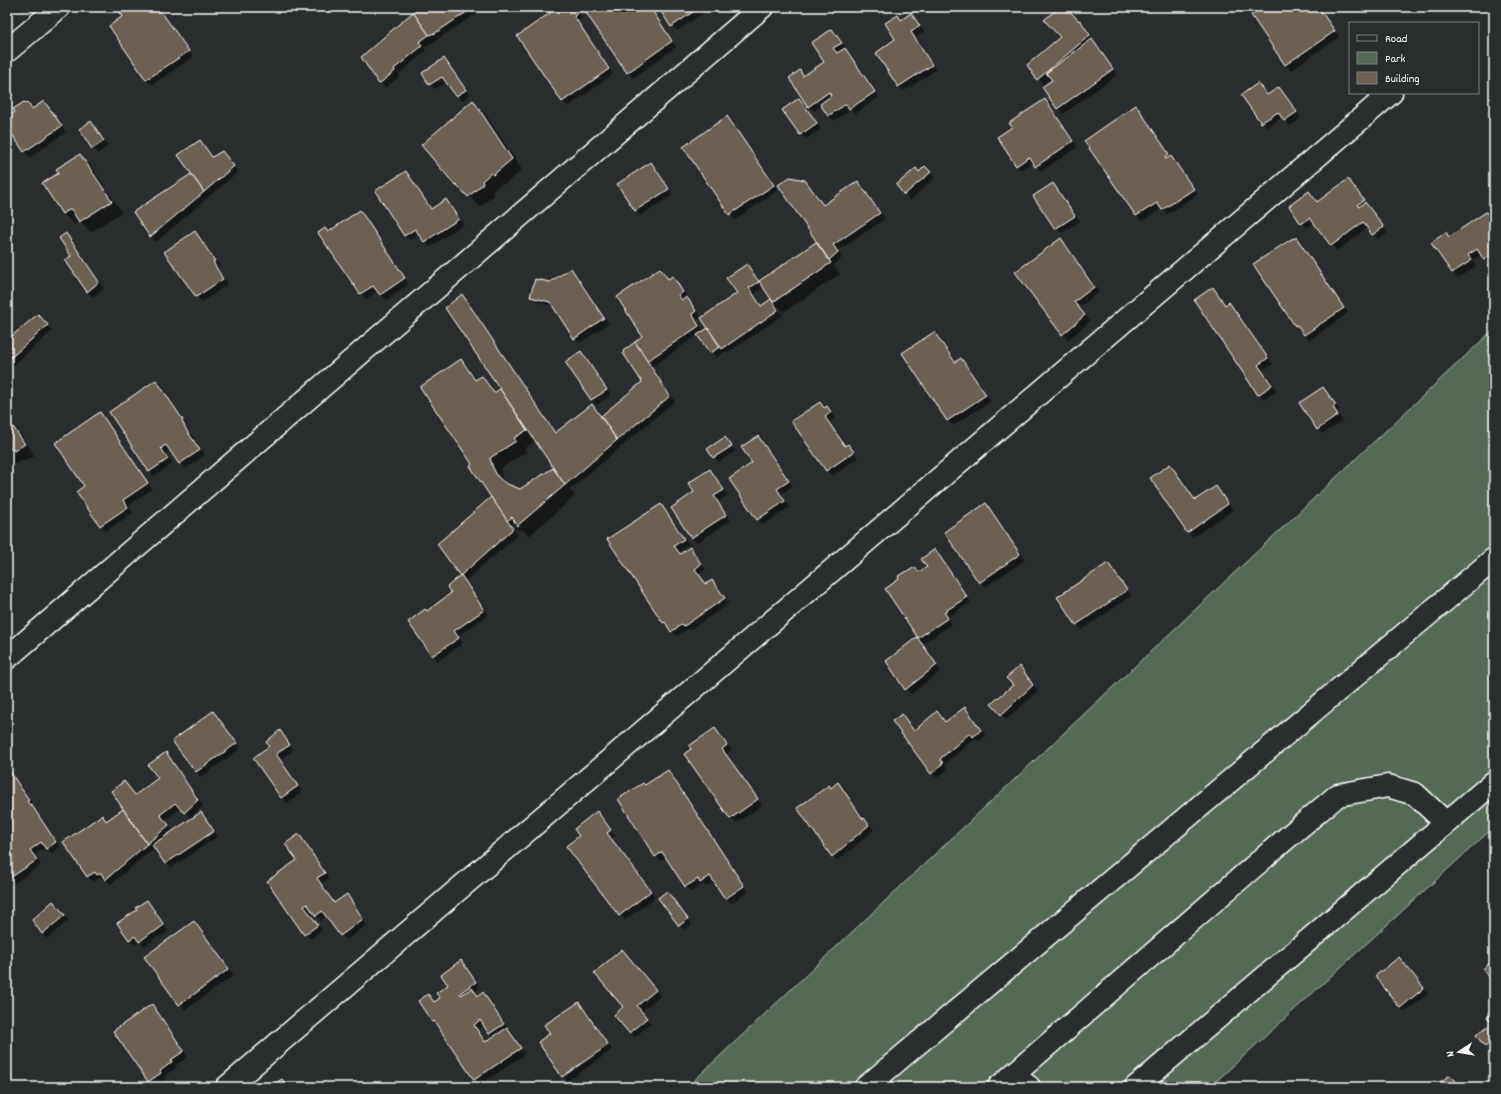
<svg xmlns="http://www.w3.org/2000/svg" width="1501" height="1094" font-family="Dekko,sans-serif">
<style>
.green{fill:#556a56;stroke:#aab4aa}
.shadow{fill:#0007;fill-rule:evenodd}
.building{fill:#6c6153;stroke:#fff}
.lines{fill:none;stroke-linecap:round;stroke-linejoin:round}
.minor-casing{stroke:#fff;stroke-width:25}
.major-casing{stroke:#fff;stroke-width:25}
.minor{stroke:#2a2d2e;stroke-width:22}
.major{stroke:#2a2d2e;stroke-width:22}
</style>
<rect width="100%" height="100%" fill="#2a2d2e"/>
<filter id="ink" filterUnits="userSpaceOnUse"><feTurbulence type="fractalNoise" baseFrequency=".025" numOctaves="2"/><feDisplacementMap in="SourceGraphic" scale="8" xChannelSelector="R" yChannelSelector="G"/><feConvolveMatrix kernelMatrix="1 2 1 2 8 2 1 2 1" color-interpolation-filters="sRGB"/></filter>
<g filter="url(#ink)">
<path class="green" d="M1494,329V827L1210,1087H687Z"/>
<g class="shadow">
<path d="M9,7H24L16,14Z"/>
<path d="M130,7H159L193,57L152,85L146,80L124,17Z"/>
<path d="M421,7H487L424,48L426,51L399,74L400,76L385,88L380,83Z"/>
<path d="M547,7H575L583,18L578,21L613,74L568,107L563,102L518,37L552,13Z"/>
<path d="M583,7H650L676,47L633,78L628,72Z"/>
<path d="M659,7H712L677,31Z"/>
<path d="M1061,7H1064L1079,22H1080L1085,26L1094,41L1093,42L1117,75L1063,114L1043,88L1053,81L1051,78L1043,84L1029,65L1061,37Z"/>
<path d="M1265,7H1319L1339,37L1291,70L1286,65L1252,16Z"/>
<path d="M911,15L924,32L916,38L936,70L904,91L898,86L897,39V16L902,21Z"/>
<path d="M832,30L837,35L846,48L845,49L850,54L879,97L855,114L851,109L834,121L822,105L814,111L808,106L799,72L804,76L825,62Z"/>
<path d="M444,60L449,65L470,95L462,101L447,82L435,89L430,84Z"/>
<path d="M1258,84L1268,95L1279,88L1301,118L1290,126L1282,117L1267,128L1242,95Z"/>
<path d="M799,99L821,129L806,139L801,134Z"/>
<path d="M1045,100L1050,105L1078,147L1041,171L1033,162L1021,170L1016,165L1013,127Z"/>
<path d="M44,102L66,132L30,157L25,152L7,125V119L32,110Z"/>
<path d="M473,102L484,112L522,170L504,185L502,183L492,192L494,195L480,207L456,184Z"/>
<path d="M1136,107L1141,112L1198,194L1168,214L1162,208L1142,221L1137,216Z"/>
<path d="M727,118L732,123L778,190L735,220L730,215L684,147Z"/>
<path d="M90,122L95,127L108,146L98,153L93,148Z"/>
<path d="M205,147L213,158L222,152L238,172L156,242L151,237L135,213L193,174Z"/>
<path d="M80,155L91,166L122,212L91,232L80,221L74,224L63,214L60,173Z"/>
<path d="M650,163L656,168L673,195L640,216L635,210Z"/>
<path d="M406,172L411,177L432,210L446,200L451,205L464,224L430,247L419,234L410,240L405,235Z"/>
<path d="M930,172L935,178L910,200L897,185L919,173Z"/>
<path d="M1348,180L1388,233L1378,239L1368,227L1337,251L1315,223L1307,228L1290,206L1314,198L1317,203Z"/>
<path d="M805,181L824,206L858,182L863,188L885,219L837,251L842,258L834,265L840,274L784,312L776,304H775L783,315L727,353L726,351L716,358L698,335L652,367L675,401L570,490L575,496L529,536L522,529L519,531L511,523H510L518,535L465,581L489,615L458,636L463,643L438,661L432,655L427,612L452,593L448,587L461,576L438,544L494,502L473,464L461,361L471,371L477,380L482,377L496,393H503L462,296L467,301L556,433L592,406L601,417L643,382L644,337L660,270L669,280L672,277L678,282L687,297L686,298L692,303L701,317L696,320L704,332L709,328L739,293L747,265L760,281L816,244L821,247ZM764,287L772,299L762,306L754,294ZM536,441L557,472L520,490L507,485L502,477L500,469L526,452L524,449Z"/>
<path d="M1053,184L1058,189L1080,221L1061,233L1056,228Z"/>
<path d="M359,211L364,217L409,284L386,300L378,291L366,299L361,294L319,233H329Z"/>
<path d="M1485,213L1494,223V261L1489,264L1481,255L1473,260L1476,266L1458,278L1453,273L1432,243L1446,234L1450,238Z"/>
<path d="M195,232L200,238L220,266L217,268L228,284L202,302L197,297L166,252Z"/>
<path d="M66,235L71,240L104,288L93,297L88,292L67,260L72,257Z"/>
<path d="M1061,239L1066,244L1099,292L1079,307L1090,321L1068,340L1017,272Z"/>
<path d="M1296,239L1301,244L1348,313L1310,340L1296,326L1255,265Z"/>
<path d="M571,269L576,274L609,323L580,343L575,338L554,306L537,302L531,297Z"/>
<path d="M1218,294L1226,306L1229,303L1234,308L1273,364L1263,370L1277,391L1264,399L1259,394L1195,301Z"/>
<path d="M43,320L52,331L7,371V341Z"/>
<path d="M934,333L939,338L956,363L961,359L966,364L991,401L953,426L948,421L903,353Z"/>
<path d="M581,353L586,358L611,395L597,405L592,400L566,362Z"/>
<path d="M156,382L161,387L187,425L186,426L205,455L185,469L171,450L166,453L173,464L154,476L149,471Z"/>
<path d="M1323,388L1340,410L1337,412L1343,421L1322,434L1317,429Z"/>
<path d="M819,403L825,409L827,408L836,418L829,422L846,447L853,450L858,458L832,476L827,471L793,422Z"/>
<path d="M7,413L35,456L25,461L23,459L12,466L14,469L7,474Z"/>
<path d="M100,413L105,418L152,489L128,506L133,513L106,531L101,526L77,492L85,486Z"/>
<path d="M758,437L763,442L793,486L781,494L790,507L763,525L758,519L754,463Z"/>
<path d="M725,438L736,451L719,462L714,457Z"/>
<path d="M1170,465L1175,471L1196,501L1216,487L1233,510L1193,537L1188,532Z"/>
<path d="M710,470L715,475L728,495L718,502L731,520L697,543L692,538L672,508L696,492Z"/>
<path d="M986,505L991,510L1025,560L985,587L980,582Z"/>
<path d="M661,506L666,511L689,544L679,552L681,555L690,549L695,554L706,570L699,574L707,585L712,581L717,586L729,604L689,630L688,629L677,636L664,623L608,539Z"/>
<path d="M935,551L940,556L971,602L948,617L952,624L922,644L941,671L911,694L905,689L887,662L919,638L886,589L915,569L919,573L928,567Z"/>
<path d="M1108,564L1113,570L1131,596L1082,630L1077,624Z"/>
<path d="M1020,667L1038,691L1007,719L1001,714L1014,685Z"/>
<path d="M965,708L986,736L979,741L975,738L945,764L948,769L937,778L932,773L902,715L915,731L937,713L946,723Z"/>
<path d="M213,712L241,748L201,777L196,772Z"/>
<path d="M715,729L732,750L726,754L762,805L736,823L731,818Z"/>
<path d="M284,737L294,750L280,759L302,792L287,803L282,798L255,758Z"/>
<path d="M166,753L171,758L203,806L190,817L181,808L165,820L174,832L201,814L218,836L171,868L155,847L111,884L105,878L103,880L100,877L93,882L88,877L65,843L102,816L107,822L125,809L124,782L135,796L160,778Z"/>
<path d="M9,771L14,776L60,847L52,853L46,847L34,855L41,865L12,885L7,880V772Z"/>
<path d="M668,771L673,776L748,892L731,903L726,898L715,882L706,887L703,884L691,892L686,887L667,857L661,861L656,856L645,786Z"/>
<path d="M838,784L874,830L837,861L832,856Z"/>
<path d="M602,818L615,836L612,839L656,897L625,920L620,915Z"/>
<path d="M299,836L304,841L329,878L321,884L335,904L346,896L351,901L367,925L346,940L327,917L321,921L312,909L309,912L322,930L310,939L305,934L298,861Z"/>
<path d="M667,892L692,924L685,930L680,925Z"/>
<path d="M147,901L152,906L168,931L159,938L158,936L145,946L140,941L135,945L130,940L119,923L138,910Z"/>
<path d="M58,908L69,920L47,939L33,920Z"/>
<path d="M194,922L234,975L185,1010L145,957Z"/>
<path d="M622,950L660,996L641,1012L651,1023L635,1037L615,1015L625,1007Z"/>
<path d="M461,962L480,987L474,992L479,997L483,993L488,998L509,1029L507,1030L525,1054L480,1085L475,1079L439,1026L433,1022L420,1001L428,995L435,1003L442,998ZM484,1026L494,1038L486,1043L478,1030Z"/>
<path d="M1404,964L1428,994L1405,1012L1400,1007Z"/>
<path d="M578,1003L584,1008L612,1050L568,1081L563,1076L551,1034Z"/>
<path d="M157,1011L188,1057L175,1066L176,1068L164,1076L166,1079L154,1086L149,1081Z"/>
<path d="M1494,1014V1049L1491,1051L1486,1046L1493,1023Z"/>
</g>
<g class="building">
<path d="M128,7H158L189,51L146,80L109,26L123,16L120,13Z"/>
<path d="M420,7H474L434,34V33L429,35L413,12Z"/>
<path d="M546,7H575L578,13L574,16L609,69L562,102L517,36L550,13Z"/>
<path d="M582,7H650L672,41L627,73Z"/>
<path d="M658,7H700L671,27Z"/>
<path d="M1059,7H1066L1079,21L1080,20L1090,35L1037,80L1027,65L1060,37L1044,20Z"/>
<path d="M1263,7H1318L1335,31L1285,65L1251,15Z"/>
<path d="M413,12L429,35L419,42L422,46L394,69L395,71L379,84L361,57Z"/>
<path d="M911,13L920,26L911,32L932,65L898,87L876,53L895,39L885,23L898,15L901,20Z"/>
<path d="M832,29L842,43L833,48L837,53L845,48L875,92L849,109L846,104L828,116L820,104L831,96L829,92L808,107L789,78L800,70L803,76L824,62L811,43Z"/>
<path d="M1092,39L1113,69L1057,109L1042,87L1052,80L1046,73Z"/>
<path d="M444,58L466,90L456,96L442,77L429,85L422,73Z"/>
<path d="M1258,83L1267,95L1279,87L1297,112L1284,121L1278,112L1261,123L1241,95Z"/>
<path d="M799,98L817,123L800,135L782,110Z"/>
<path d="M1045,99L1073,141L1035,167L1029,157L1016,166L997,137L1012,127L1009,123Z"/>
<path d="M473,100L512,159L493,175L491,173L482,181L483,184L468,197L456,184L455,185L421,145Z"/>
<path d="M44,101L62,126L24,152L7,127V118L15,112L13,109L24,102L26,103L27,102L32,109Z"/>
<path d="M1136,105L1169,154L1165,157L1166,159L1171,156L1194,189L1162,210L1157,203L1136,216L1084,141Z"/>
<path d="M727,116L774,185L729,215L683,147Z"/>
<path d="M91,121L104,141L92,149L79,129Z"/>
<path d="M200,140L212,157L222,151L234,166L204,192L178,155Z"/>
<path d="M80,154L112,201L79,222L71,209L62,214L42,183L59,173L56,169Z"/>
<path d="M651,162L669,189L635,211L617,184Z"/>
<path d="M925,166L931,172L904,195L896,185L916,168L919,172Z"/>
<path d="M406,171L431,209L446,199L459,219L424,242L415,229L404,236L375,191Z"/>
<path d="M191,174L204,192L150,237L133,212Z"/>
<path d="M790,177L805,180L823,205L858,181L880,213L833,245L838,252L829,260L778,185Z"/>
<path d="M1348,179L1364,200L1357,205L1359,207L1365,202L1384,227L1372,235L1363,222L1331,246L1310,218L1301,224L1289,206L1309,191L1317,202Z"/>
<path d="M1053,183L1075,216L1055,229L1033,196Z"/>
<path d="M360,210L405,278L380,295L373,286L360,294L318,233L325,228L328,232Z"/>
<path d="M1486,212L1494,224V253L1484,260L1477,249L1468,255L1472,260L1452,273L1431,243L1446,232L1449,237Z"/>
<path d="M195,231L215,261L213,262L223,279L196,297L164,252Z"/>
<path d="M66,233L99,282L87,292L65,260L71,256L59,238Z"/>
<path d="M1296,237L1344,308L1304,335L1297,325L1295,326L1253,264L1293,238L1294,239Z"/>
<path d="M1061,238L1094,287L1074,302L1085,315L1062,335L1015,272Z"/>
<path d="M816,242L831,263L773,302L759,281Z"/>
<path d="M747,264L759,282L749,288L761,306L771,299L778,310L722,349L701,318L737,293L726,278Z"/>
<path d="M571,268L604,318L574,339L550,302L530,297L535,279L550,282Z"/>
<path d="M660,268L668,279L673,276L683,292L678,295L682,300L687,297L696,311L692,314L699,326L647,361L635,342L642,336L617,297Z"/>
<path d="M1213,287L1225,305L1229,302L1268,358L1258,365L1272,385L1258,395L1194,300Z"/>
<path d="M462,294L555,433L592,404L617,440L565,485L445,308Z"/>
<path d="M38,314L48,325L7,361V340Z"/>
<path d="M708,328L720,347L710,353L697,335Z"/>
<path d="M934,332L955,362L961,358L986,395L947,421L902,353Z"/>
<path d="M635,342L670,396L617,440L601,416L642,382L623,353L624,352L623,351Z"/>
<path d="M581,351L607,390L591,400L565,362Z"/>
<path d="M461,359L475,380L482,376L494,393L500,389L527,430L514,438L516,441L490,458L493,468L498,477L505,483L520,489L553,468L565,485L517,526L512,517L507,521L470,466L472,464L420,387Z"/>
<path d="M156,380L183,420L182,421L187,431L200,450L179,464L166,445L161,448L168,459L149,472L109,412Z"/>
<path d="M1323,387L1336,405L1333,407L1338,415L1317,430L1299,403Z"/>
<path d="M820,402L824,408L827,406L831,412L825,417L845,446L848,444L854,452L826,471L791,421Z"/>
<path d="M100,412L148,483L123,500L128,507L100,526L76,492L84,486L55,443Z"/>
<path d="M7,418L25,444L14,451L12,448L7,451Z"/>
<path d="M758,436L789,481L777,489L785,501L757,520L729,479L752,463L741,447Z"/>
<path d="M725,437L732,446L713,458L707,449Z"/>
<path d="M1170,464L1195,500L1216,486L1228,504L1187,533L1150,478Z"/>
<path d="M710,469L724,490L714,496L726,515L691,538L671,508L694,492L688,483Z"/>
<path d="M491,497L513,529L460,576L437,544Z"/>
<path d="M986,503L1020,554L979,583L944,532Z"/>
<path d="M661,504L684,539L674,546L680,554L690,547L701,564L695,569L706,584L712,580L725,598L684,626L682,624L671,632L665,622L663,623L607,539Z"/>
<path d="M935,549L967,597L944,612L948,618L918,638L885,589L899,579L898,576L906,571L907,572L915,567L918,572L927,567L921,559Z"/>
<path d="M1108,563L1127,590L1076,625L1057,597Z"/>
<path d="M461,575L484,610L454,631L459,638L432,656L408,622L425,609L427,611L451,593L447,587Z"/>
<path d="M917,637L937,665L905,690L886,661Z"/>
<path d="M1020,666L1033,685L1001,715L991,704L1013,685L1006,678Z"/>
<path d="M965,707L981,730L973,737L970,733L940,759L943,763L931,774L892,721L902,714L914,731L937,711L945,722Z"/>
<path d="M213,711L237,743L196,772L172,741Z"/>
<path d="M715,728L727,745L722,749L758,799L730,819L684,754L691,749L689,746Z"/>
<path d="M280,730L290,745L276,754L298,786L281,798L253,758L269,746L266,742Z"/>
<path d="M166,752L198,800L184,813L175,803L160,815L169,825L147,844L111,791L124,781L135,795L158,778L148,765Z"/>
<path d="M9,770L29,800L27,801L30,805L31,804L56,842L46,849L41,842L30,850L37,860L7,880V771Z"/>
<path d="M668,770L744,886L725,899L710,876L700,883L698,879L685,887L662,852L655,857L618,799L643,783L645,785Z"/>
<path d="M838,782L863,819L864,818L869,825L832,857L797,808L828,786L829,785L831,788Z"/>
<path d="M123,809L147,844L105,880L101,873L97,875L95,872L87,877L63,842L102,815L106,821Z"/>
<path d="M597,811L611,830L607,833L651,891L619,916L566,846L579,836L574,829Z"/>
<path d="M201,812L214,831L165,864L152,845Z"/>
<path d="M299,834L325,873L317,878L334,903L347,894L363,919L340,936L322,911L316,916L307,904L304,906L318,925L304,935L267,881L297,860L285,844Z"/>
<path d="M667,891L688,919L679,926L658,898Z"/>
<path d="M147,900L164,925L153,933L152,932L139,942L135,936L129,940L117,923L137,910L135,908Z"/>
<path d="M53,901L65,915L42,934L32,920Z"/>
<path d="M194,921L229,969L179,1005L144,957Z"/>
<path d="M622,949L656,990L637,1006L647,1018L629,1033L614,1015L623,1007L594,973Z"/>
<path d="M1399,957L1424,988L1400,1008L1375,976Z"/>
<path d="M1494,959V984L1483,969Z"/>
<path d="M461,960L476,982L460,993L461,995L472,988L478,996L483,992L504,1024L489,1034L480,1020L474,1025L485,1042L507,1028L521,1048L474,1080L434,1021L432,1022L418,1001L428,994L434,1002L440,998L436,993L448,985L441,975Z"/>
<path d="M579,1002L608,1045L562,1077L538,1042L550,1033L544,1025Z"/>
<path d="M152,1004L184,1051L171,1060L172,1062L160,1071L161,1073L148,1082L113,1031Z"/>
<path d="M1494,1012V1040L1485,1047L1476,1035L1492,1023L1487,1017Z"/>
<path d="M1450,1075L1462,1087H1433Z"/>
<path d="M282,1079L287,1087H270Z"/>
</g>
<g class="lines">
<defs>
<g id="minor">
<path d="M7,51L59,7"/>
<path d="M7,658L762,7"/>
<path d="M1013,1075L1029,1087"/>
<path d="M227,1087L1391,93"/>
<path d="M999,1087L1282,842L1338,795L1388,786L1415,794L1446,823L1494,782"/>
<path d="M1136,1087L1446,823"/>
</g>
<path id="major" d="M866,1087L1494,559"/>
</defs>
<use href="#minor" class="minor-casing"/>
<use href="#major" class="major-casing"/>
<use href="#minor" class="minor"/>
<use href="#major" class="major"/>
</g>
</g>
<rect width="1501" height="1094" fill="none" stroke="#2a2d2e" stroke-width="24"/>
<rect x="12" y="12" width="1477" height="1070" fill="none" stroke="#fff" stroke-width="1.5" filter="url(#ink)"/>
<rect x="1349" y="22" width="130" height="72" fill="#2a2d2e" stroke="#7f8182"/>
<rect x="1357" y="35" width="20" height="6" fill="#2a2d2e" stroke="#7f8182"/>
<text x="1385" y="42" font-size="12" fill="#ffffff">Road</text>
<rect x="1357" y="52" width="20" height="12" fill="#556a56" stroke="#7f8182"/>
<text x="1385" y="62" font-size="12" fill="#ffffff">Park</text>
<rect x="1357" y="72" width="20" height="12" fill="#6c6153" stroke="#7f8182"/>
<text x="1385" y="82" font-size="12" fill="#ffffff">Building</text>
<g transform="translate(1459 1052) rotate(258)" stroke="#2a2d2e" stroke-width="3" paint-order="stroke">
<path d="M0-3L7 15L0 10L-7 15Z" fill="#ffffff"/>
<text y="-6" font-size="11" font-weight="bold" text-anchor="middle" fill="#ffffff">N</text>
</g>
</svg>
